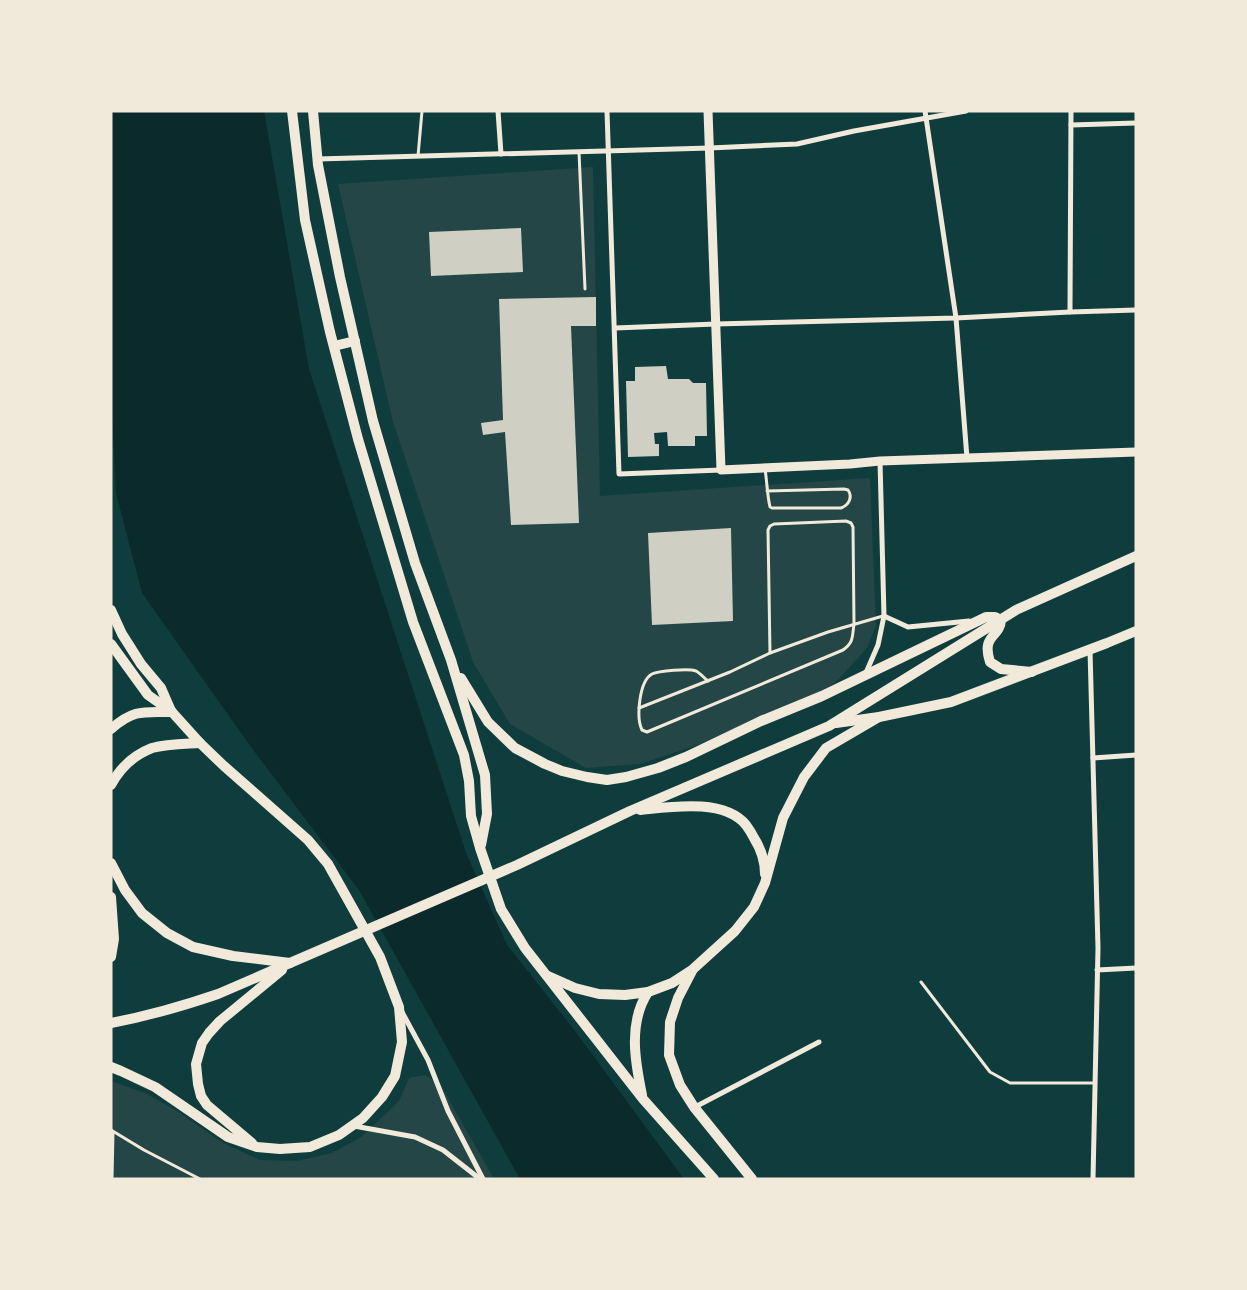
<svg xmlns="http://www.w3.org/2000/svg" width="1247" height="1290" font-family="'Archivo Narrow',sans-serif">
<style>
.green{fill:#244646}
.water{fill:#0a2a2b}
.building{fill:#cfcfc3}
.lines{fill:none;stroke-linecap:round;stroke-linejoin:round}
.service{stroke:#f1e9da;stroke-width:3}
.minor{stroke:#f1e9da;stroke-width:5}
.tertiary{stroke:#f1e9da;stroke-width:9}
.primary{stroke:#f1e9da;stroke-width:10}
</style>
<rect width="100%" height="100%" fill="#0f3d3e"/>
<g class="green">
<path d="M593,167L600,496L870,478L876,626L867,648L839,679L823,692L724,736L640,764L586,768L510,724L473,662L393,422L338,184Z"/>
<path d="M425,1075L440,1084L494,1179H111V1081L145,1093L174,1109L223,1143L260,1160L297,1161L332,1153L360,1138L399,1101L409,1078Z"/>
</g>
<path class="water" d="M111,111H264L309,369L466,853L507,945L575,1031L684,1179H520L359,890L251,747L142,593L116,493L111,397Z"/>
<g class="building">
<path d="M521,228L523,272L431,276L429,232Z"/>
<path d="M596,297V326H571L579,523L511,525L505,432L483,435L481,423L503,420L499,299Z"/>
<path d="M666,366L668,379H689L693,383H706L707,436H695V446H668L667,432L654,433L655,444H659V456L628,457L626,381H635V367Z"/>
<path d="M731,528L733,621L652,625L648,533Z"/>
</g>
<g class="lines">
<g class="service">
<path d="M579,152L585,289"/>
<path d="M418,156L422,111"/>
<path d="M765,469C767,481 767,494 770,507L772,508H841C849,505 853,497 848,490L844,489L767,491"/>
<path d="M708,681C704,678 700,673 696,671C689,668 658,671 652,674C639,681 636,718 642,730L647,732L843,650C854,642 852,637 854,624L853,527L851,523L846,521L774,524L770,526L768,530L770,653"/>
<path d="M639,708L730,672L770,653L828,632L883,616"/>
<path d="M921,982L990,1072L1010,1083H1095"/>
<path d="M111,1130L144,1150L200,1179"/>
<path d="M112,1179L113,1132"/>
</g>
<g class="minor">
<path d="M498,111L501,154"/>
<path d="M607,111L619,474L721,470"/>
<path d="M925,111L956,318L967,458"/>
<path d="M1071,125L1136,123"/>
<path d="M318,159L710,148L797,144L854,131L966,111"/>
<path d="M1070,312L1071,111"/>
<path d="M615,328L716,324L956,318L1070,312L1136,310"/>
<path d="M884,616L908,627L969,621"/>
<path d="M1090,650L1098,948L1093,1179"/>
<path d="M865,675L878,645L884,616L880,461"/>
<path d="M1093,758L1136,755"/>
<path d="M1097,970L1136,968"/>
<path d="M402,1012L428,1060L448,1111L483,1179"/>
<path d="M695,1107L819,1042"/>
<path d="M354,1126L415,1137L443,1150L480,1179"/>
</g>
<path class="tertiary" d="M708,111L721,470L850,464L880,461L1136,452"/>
<g class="primary">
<path d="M292,111L305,220L330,332L358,439L413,622L464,755L469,781L471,816L480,848L501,909L525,948L643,1099L714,1179"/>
<path d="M313,111L318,165L340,277L373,421L415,563L451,660L485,775L487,814L481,845"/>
<path d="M334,346L355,341"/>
<path d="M111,610L122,634L141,664L161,688L171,711"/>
<path d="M111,644L148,695L172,712L200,743L224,766L308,840L328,864L380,957L399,1007L402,1042L395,1076L382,1097L363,1118L339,1135L310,1147L280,1149L257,1147L228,1137L155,1087L121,1071L111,1067"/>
<path d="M461,678L488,722L515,748L545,764L562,771L587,777L607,780L626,777L658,768L686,757L761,721L822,696L986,617H995L1001,620C1000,638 981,634 990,662L1001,669L1032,672"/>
<path d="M836,723L879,717L951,702L1107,643L1136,631"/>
<path d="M111,729C134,709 143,712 172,712"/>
<path d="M111,785C120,768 134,755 152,748C167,744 185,744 200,743"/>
<path d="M640,810C670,807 724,798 746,825C749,829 752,834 754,838C761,849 765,862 765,874"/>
<path d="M111,863L125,890L142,913L167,933L193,947L233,956L290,963"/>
<path d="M111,897L114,939L111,957"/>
<path d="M692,971L678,998L670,1022L669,1055L680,1085L694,1107L752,1179"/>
<path d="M548,976L575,988L599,994L625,995L648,992L672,983L692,970L735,931L754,907L765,883L783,818L804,777L826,748L879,717"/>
<path d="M111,1023C148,1016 183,1006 218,994L517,865L630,811L829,726L1016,610L1136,556"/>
<path d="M642,1095C635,1061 628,1023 648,992"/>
<path d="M252,1143L207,1105L201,1096L198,1084L196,1064L202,1043L209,1033L220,1021L282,970"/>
</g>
</g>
<rect width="1247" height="1290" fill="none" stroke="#f1e9da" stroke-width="225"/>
</svg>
